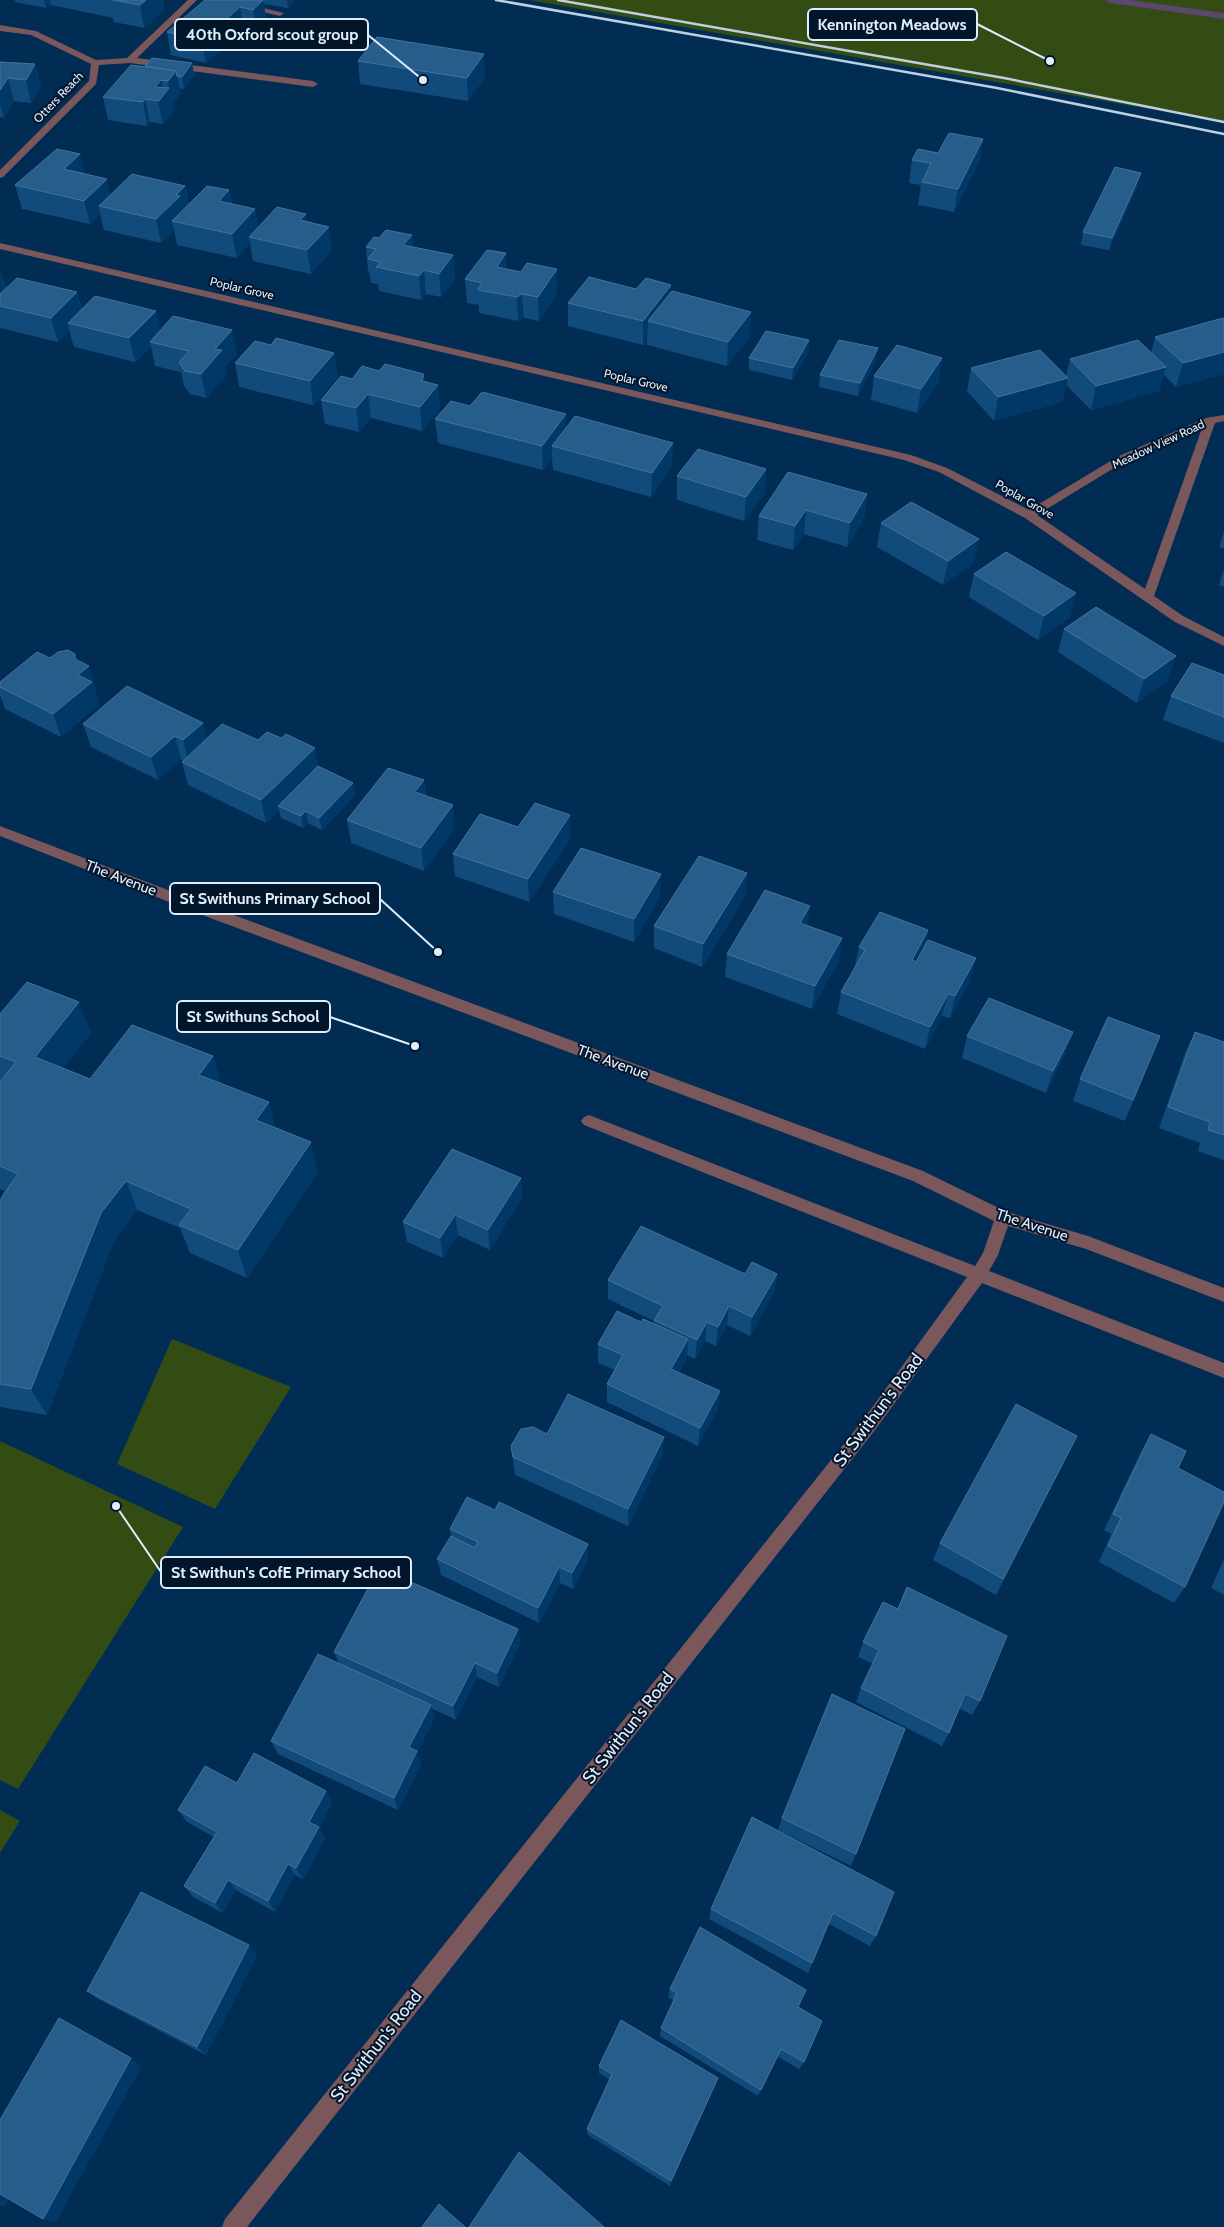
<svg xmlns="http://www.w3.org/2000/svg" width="1224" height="2227" font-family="Cabin,sans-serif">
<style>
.green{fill:#324c13}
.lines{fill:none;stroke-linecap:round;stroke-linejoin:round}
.stream{fill:#5a476d;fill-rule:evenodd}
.minor{fill:#7a575b;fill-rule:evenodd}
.rail{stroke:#bfcfe0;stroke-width:2.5}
.wall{fill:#104b7c}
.shaded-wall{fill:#003867}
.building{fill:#265d8a;stroke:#44739c}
.labels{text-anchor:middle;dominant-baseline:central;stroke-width:4;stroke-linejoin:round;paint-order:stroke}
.far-street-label{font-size:12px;fill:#e2edfa;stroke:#01152b}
.street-label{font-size:15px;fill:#e2edfa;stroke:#01152b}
.near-street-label{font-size:18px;fill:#e2edfa;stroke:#01152b}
.leader{fill:none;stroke:#e2edfa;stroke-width:2}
.callout-dot{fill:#e2edfa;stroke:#01152b;stroke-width:2}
.callout{fill:#01152b;stroke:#e2edfa;stroke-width:2}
.callout-label{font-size:16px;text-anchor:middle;font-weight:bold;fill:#e2edfa}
</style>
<rect width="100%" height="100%" fill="#012d54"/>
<g class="green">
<path d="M529,0H1224V122Z"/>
<path d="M172,1339L291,1387L215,1509L117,1464Z"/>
<path d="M0,1441L183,1527L18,1789L0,1780Z"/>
<path d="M0,1810L20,1821L0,1853Z"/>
</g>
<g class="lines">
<path class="stream" d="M1105,0H1130L1224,13V19L1110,3Z"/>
<g class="minor">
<path d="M188,0H197L137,58L313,81L318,84L313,87L130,63L99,65L96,84L3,177L0,178V170L89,81L91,64L31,35L0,31V25L36,31L96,60L127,58Z"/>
<path d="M214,0H230L284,13L280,16Z"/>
<path d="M0,243L911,455L947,468L1029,510L1119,456L1206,418L1224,415V421L1215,423L1154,596L1183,616L1224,637V646L1175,622L1025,518L939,472L904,460L0,249ZM1202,428L1145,589L1037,515L1127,460Z"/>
<path d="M0,826L223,911L923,1171L1007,1212L1088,1236L1224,1288V1302L1086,1249L1008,1226L998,1255L989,1271L1224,1363V1378L982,1283L875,1430L247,2227H222L225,2219L863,1420L967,1277L584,1125L581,1121L584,1117L589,1115L594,1117L975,1266L983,1253L994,1221L913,1181L213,919L0,836Z"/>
</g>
<g class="rail">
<path d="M496,0L997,88L1224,134"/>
<path d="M558,0L1004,78L1224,122"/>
</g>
</g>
<g class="wall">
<path d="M15,0H163L165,10L144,28L114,22L113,18L51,5L46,8L15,2Z"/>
<path d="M205,0H295L288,8L264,4L267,23L257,32L244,30L206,63L171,55L167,32Z"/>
<path d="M358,61L485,77L468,101L360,84Z"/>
<path d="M0,62L35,64L41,87L31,103L14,101L4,118L0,117Z"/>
<path d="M192,63L194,75L184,89L179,88L181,94L172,104L174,112L163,124L150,122L147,126L108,120L103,97L145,66Z"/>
<path d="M983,139L979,162L954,212L918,205L921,185L909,183L912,160L938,153Z"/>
<path d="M85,174L110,195L185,186L189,204L229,190L232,204L255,209L258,227L307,222L332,250L311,274L253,261L250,243L237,258L177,245L174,230L161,243L104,230L100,214L90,224L22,209L15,185Z"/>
<path d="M1138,185L1109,250L1081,245L1083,232Z"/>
<path d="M412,235L413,247L453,255L455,279L441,297L426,294L421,300L379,291L378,284L371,283L369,271H368L366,247L379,238Z"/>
<path d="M507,269L557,293L539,321L524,318L518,321L479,313V305L467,303L465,279Z"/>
<path d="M0,270L6,288L77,292L82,309L156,311L160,330H232L237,354L225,367L227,374L206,398L190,394L184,386L181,372L155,366L151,346L135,362L74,347L69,330L58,342L0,328Z"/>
<path d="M671,285L670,293L750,336L727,366L647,345V339L643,345L568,326V303L636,289Z"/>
<path d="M1224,319V374L1176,387L1164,375L1159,391L1091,410L1066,385L1062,402L994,421L967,391L971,368L1066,376L1070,359L1151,353L1155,337Z"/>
<path d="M809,340L808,353L792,380L749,370V358Z"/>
<path d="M271,345L334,353L338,377L313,405L239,387L235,363Z"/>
<path d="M876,360L858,396L819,387L820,375Z"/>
<path d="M874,376L939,382L917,413L871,400Z"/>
<path d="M352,379L425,382L438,385L440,409L422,431L371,418L359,432L325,424L321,400Z"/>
<path d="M470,406L566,428L672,466L651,497L553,470L552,457L543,470L438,443L435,419Z"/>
<path d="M766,469L765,493L744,521L677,500V476Z"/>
<path d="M867,494L864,518L847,547L804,534L793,550L757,540L759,516Z"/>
<path d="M881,523L974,563L943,585L877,547Z"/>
<path d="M1224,532V548L1219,547Z"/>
<path d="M1224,569V587L1219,585Z"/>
<path d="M974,574L1070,617L1038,640L969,597Z"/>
<path d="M1064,629L1168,680L1137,703L1058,652Z"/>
<path d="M75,654L77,660L96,690L95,691L99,705L61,737L5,709L0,695V682L50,658Z"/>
<path d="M1224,675V743L1163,720L1171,696Z"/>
<path d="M83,724L207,738L258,740L318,767L353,783L355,795L322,830L308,823L303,828L281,818L279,810L266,823L188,785L182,762L183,760L181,759L158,780L91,747Z"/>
<path d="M424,780L426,795L455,828L424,871L351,843L347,820Z"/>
<path d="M518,827L571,838L529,902L455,876L453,854Z"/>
<path d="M747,873L745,896L702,967L654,948V926Z"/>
<path d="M553,892L660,897L634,942L554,914Z"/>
<path d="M928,930L925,946L970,980L950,1018L942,1016L925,1049L837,1014L841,992L855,966L859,947Z"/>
<path d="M727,954L839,960L812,1009L725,977Z"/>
<path d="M0,1014L91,1033L63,1068L90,1079L213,1056L221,1084L275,1127L318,1171L247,1278L190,1253L180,1228L137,1210L114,1241L47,1415L0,1407V1201L5,1191L0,1189V1082L1,1081L0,1080Z"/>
<path d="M1195,1032L1224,1042V1160L1198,1151L1200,1143L1159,1128L1185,1053Z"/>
<path d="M967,1036L1065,1054L1046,1093L962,1058Z"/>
<path d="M1160,1036L1125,1121L1073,1101L1080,1079Z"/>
<path d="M521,1178L522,1198L490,1250L458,1235L443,1258L407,1242L403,1222Z"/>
<path d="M745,1274H777L774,1293L750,1336L727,1325L716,1346L705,1341L695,1359L687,1355V1358L679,1372L718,1409L698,1446L607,1402V1384L615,1370L598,1363V1344L641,1322L653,1323L654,1321L608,1299V1280Z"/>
<path d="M547,1434L663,1454L628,1526L515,1475L511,1446Z"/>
<path d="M1151,1434L1178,1468L1185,1587L1174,1603L1099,1562L1111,1534L1104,1530L1141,1452Z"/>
<path d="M1068,1454L996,1595L933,1560L940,1543Z"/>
<path d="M495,1510L588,1544V1560L573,1589L560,1583L539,1623L441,1575L437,1559L451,1537L450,1529Z"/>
<path d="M1224,1559V1595L1211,1588Z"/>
<path d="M518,1629L520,1644L499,1687L477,1677L456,1720L431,1708L434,1719L417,1753L421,1764L398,1810L278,1754L271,1741L339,1664L334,1652Z"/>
<path d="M863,1642L980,1701L972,1715L959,1708L949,1733L942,1746L856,1702L861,1688L873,1664L858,1657Z"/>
<path d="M237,1783L326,1791L332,1803L319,1827L325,1839L303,1879L295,1875L275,1912L236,1890L223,1913L193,1897L184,1886L214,1837L187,1822L178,1810Z"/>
<path d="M752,1817L876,1936L870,1946L829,1924L808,1973L709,1919L711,1909Z"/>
<path d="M782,1818L856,1854L851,1866L778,1830Z"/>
<path d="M257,1955L206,2055L98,1999L87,1991Z"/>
<path d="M670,1989L798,2007L804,2062L799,2069L777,2056L758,2096L660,2036L661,2028L674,2001L668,1997Z"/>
<path d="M599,2066L715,2085L670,2186L588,2135L587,2129L610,2080L599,2073Z"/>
</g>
<g class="shaded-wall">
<path d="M44,0H50L51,5L46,8Z"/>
<path d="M146,0H163L165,10L144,28L140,5Z"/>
<path d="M263,0L267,23L257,32L253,10Z"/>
<path d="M287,0H295L288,8Z"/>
<path d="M240,7L244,30L206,63L202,40Z"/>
<path d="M484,54L485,77L468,101L467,78Z"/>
<path d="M192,63L194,75L184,89L182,77Z"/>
<path d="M35,64L41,87L31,103L26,80Z"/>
<path d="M176,71L181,94L172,104L168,81Z"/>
<path d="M8,78L14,101L4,118L0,104V90Z"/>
<path d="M161,80L164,94L169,88L174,112L163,124L155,87Z"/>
<path d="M145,99L150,122L147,126L143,102Z"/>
<path d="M983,139L979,162L954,212L958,189Z"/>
<path d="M80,154L86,178L64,169Z"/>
<path d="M1141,173L1138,185L1109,250L1112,238Z"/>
<path d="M107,179L112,203L99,206L100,214L90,224L84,201Z"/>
<path d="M185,186L190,209L172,221L174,230L161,243L156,219L176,195Z"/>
<path d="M229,190L233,214L219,201Z"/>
<path d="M255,209L259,233L249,237L250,243L237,258L232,234Z"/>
<path d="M306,214L309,237L300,220Z"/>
<path d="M329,227L332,250L311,274L307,250Z"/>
<path d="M412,235L414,259L403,245Z"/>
<path d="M506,253L507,277L497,267Z"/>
<path d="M453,255L455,279L441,297L439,274Z"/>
<path d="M557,269V293L539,321L538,297Z"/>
<path d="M0,270L7,293L0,300Z"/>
<path d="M424,270L426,294L421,300L419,276Z"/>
<path d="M671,285L670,308L648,321L647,339L643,345V321Z"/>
<path d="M77,292L83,315L68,323L69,330L58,342L51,318Z"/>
<path d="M522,294L524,318L518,321L517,297Z"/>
<path d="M156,311L161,335L150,342L151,346L135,362L129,338Z"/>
<path d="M751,312L750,336L727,366L728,342Z"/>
<path d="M232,330L237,354L225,367L227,374L206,398L201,374L215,349Z"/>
<path d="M809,340L808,353L792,380L793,368Z"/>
<path d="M878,348L876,360L858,396L860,383Z"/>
<path d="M1224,352V374L1176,387L1183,363Z"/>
<path d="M334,353L338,377L313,405L310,381Z"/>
<path d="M942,358L939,382L917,413L921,389Z"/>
<path d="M1166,367L1159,391L1091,410L1096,386Z"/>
<path d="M424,374L427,398L438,385L440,409L422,431L420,407L422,381Z"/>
<path d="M1068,378L1062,402L994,421L998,397Z"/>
<path d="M368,394L371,418L359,432L356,408Z"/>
<path d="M566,414V438L552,446V457L543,470L542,446Z"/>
<path d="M673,443L672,466L651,497L652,473Z"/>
<path d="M766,469L765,493L744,521L746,497Z"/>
<path d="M867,494L864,518L847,547L850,523Z"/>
<path d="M806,510L804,534L793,550L795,526Z"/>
<path d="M979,539L974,563L943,585L948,561Z"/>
<path d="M1076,593L1070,617L1038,640L1044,616Z"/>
<path d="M75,654L81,673L89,666L96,690L95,691L99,705L61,737L53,714L75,659Z"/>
<path d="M1176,656L1168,680L1137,703L1144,679Z"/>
<path d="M203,723L209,746L189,763L183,740Z"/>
<path d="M175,736L181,759L158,780L151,757Z"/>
<path d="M315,748L319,771L278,806L279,810L266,823L261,800Z"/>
<path d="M424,780L427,804L415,792Z"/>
<path d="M353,783L355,795L322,830L319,818Z"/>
<path d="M453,805L455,828L424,871L421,848Z"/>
<path d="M306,811L308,823L303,828L301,816Z"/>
<path d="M570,815L571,838L529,902L528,879Z"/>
<path d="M747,873L745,896L702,967L703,944Z"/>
<path d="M661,874L660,897L634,942V919Z"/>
<path d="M810,906L807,928L800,923Z"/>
<path d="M928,930L923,953L907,983L912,960Z"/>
<path d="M842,938L839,960L812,1009L815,986Z"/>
<path d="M976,958L970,980L950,1018L955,996Z"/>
<path d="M948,994L942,1016L925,1049L930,1027Z"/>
<path d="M79,1002L91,1033L48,1087L35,1057Z"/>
<path d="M1073,1032L1065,1054L1046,1093L1053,1071Z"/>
<path d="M213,1056L222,1087L199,1075Z"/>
<path d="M269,1102L277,1132L256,1120Z"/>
<path d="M311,1142L318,1171L247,1278L238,1250Z"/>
<path d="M521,1178L522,1198L490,1250L488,1230Z"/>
<path d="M126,1181L137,1210L114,1241L47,1415L31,1389L101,1213Z"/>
<path d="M455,1215L458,1235L443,1258L440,1238Z"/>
<path d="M777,1274L774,1293L750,1336L752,1317Z"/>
<path d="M729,1306L727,1325L716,1346L718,1327Z"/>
<path d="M707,1322L705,1341L695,1359L697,1340Z"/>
<path d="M688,1339L687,1358L670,1387L671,1369Z"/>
<path d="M720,1391L718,1409L698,1446L700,1428Z"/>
<path d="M664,1437L663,1454L628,1526V1509Z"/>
<path d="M588,1544V1560L573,1589L572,1573Z"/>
<path d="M559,1567L560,1583L539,1623L538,1608Z"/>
<path d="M518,1629L520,1644L499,1687L497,1673Z"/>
<path d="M475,1663L477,1677L456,1720L453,1706Z"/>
<path d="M431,1705L434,1719L417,1753L421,1764L398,1810L394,1798L409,1747Z"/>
<path d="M326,1791L332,1803L316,1834L309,1822Z"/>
<path d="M319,1827L325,1839L303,1879L296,1868Z"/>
<path d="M288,1864L295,1875L275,1912L268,1901Z"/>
<path d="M228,1880L236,1890L223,1913L215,1903Z"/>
<path d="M249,1945L257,1955L206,2055L197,2047Z"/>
<path d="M131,2058L142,2066L56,2222L43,2219Z"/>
<path d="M718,2078L715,2085L670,2186L671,2181Z"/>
<path d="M0,2193L10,2196L5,2207L0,2205Z"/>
</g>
<g class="building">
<path d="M113,0H146L140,5Z"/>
<path d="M205,0H263L253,10L240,7L202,40L167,32Z"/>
<path d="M377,37L484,54L467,78L358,61Z"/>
<path d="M152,58L192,63L182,77L177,76L176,71L145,66Z"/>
<path d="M0,62L35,64L26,80L8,78L0,90Z"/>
<path d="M131,65L176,71L168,81L161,80L155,87L169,88L159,101L145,99L143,102L103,97Z"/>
<path d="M949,133L983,139L958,189L922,182L931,163L912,160L918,149L938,153Z"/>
<path d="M57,149L80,154L64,169L107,179L84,201L15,185Z"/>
<path d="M1115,167L1141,173L1112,238L1083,232Z"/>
<path d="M132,174L185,186L176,195L180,196L156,219L99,206Z"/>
<path d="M207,186L229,190L219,201L255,209L232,234L172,221Z"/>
<path d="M277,207L306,214L300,220L329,227L307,250L249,237Z"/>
<path d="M386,230L412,235L403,245L453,255L439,274L424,270L419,276L376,267L381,262L368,259L376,249L366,247L374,237L379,238Z"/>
<path d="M487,250L506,253L497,267L521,272L527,263L557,269L538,297L522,294L517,297L478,290L482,283L465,279Z"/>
<path d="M589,277L636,289L646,278L671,285L643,321L568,303Z"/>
<path d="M17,278L77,292L51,318L0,306V294Z"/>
<path d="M672,291L751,312L728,342L648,321Z"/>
<path d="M95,296L156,311L129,338L68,323Z"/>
<path d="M173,316L232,330L215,349L222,350L201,374L185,371L179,362L189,351L150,342Z"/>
<path d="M1223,318L1224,319V352L1183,363L1155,337Z"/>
<path d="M766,331L809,340L793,368L749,358Z"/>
<path d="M276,338L334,353L310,381L235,363L255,341L271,345Z"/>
<path d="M839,340L878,348L860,383L820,375Z"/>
<path d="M1138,340L1166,367L1096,386L1070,359Z"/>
<path d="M897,345L942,358L921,389L874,376Z"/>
<path d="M1040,350L1068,378L998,397L971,368Z"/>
<path d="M385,364L424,374L422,381L438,385L420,407L368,394L356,408L321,400L341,376L352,379L362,366L379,371Z"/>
<path d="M482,392L566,414L542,446L435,419L451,401L470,406Z"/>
<path d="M575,416L673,443L652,473L552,446Z"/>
<path d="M698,449L766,469L746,497L677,476Z"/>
<path d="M788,472L867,494L850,523L806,510L795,526L759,516Z"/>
<path d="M911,502L979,539L948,561L881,523Z"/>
<path d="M1006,552L1076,593L1044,616L974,574Z"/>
<path d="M1096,607L1176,656L1144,679L1064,629Z"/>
<path d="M68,650L75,654V659L89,666L78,675L92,682L53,714L0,687V682L37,652L50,658L58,652Z"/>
<path d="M1192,663L1224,675V717L1171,696Z"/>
<path d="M127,686L203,723L183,740L175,736L151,757L83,724Z"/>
<path d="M222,724L258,740L267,732L281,738L286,734L315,748L261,800L182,762Z"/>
<path d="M318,766L353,783L319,818L306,811L301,816L278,806Z"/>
<path d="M388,768L424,780L415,792L453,805L421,848L347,820Z"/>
<path d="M535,803L570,815L528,879L453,854L480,814L518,827Z"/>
<path d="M581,848L661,874L634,919L553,892Z"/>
<path d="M699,856L747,873L703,944L654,926Z"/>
<path d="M765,890L810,906L800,923L842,938L815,986L727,954Z"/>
<path d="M880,912L928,930L912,960L916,962L928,940L976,958L955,996L948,994L930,1027L841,992L865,950L859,947Z"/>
<path d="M27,982L79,1002L35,1057L90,1079L132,1025L213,1056L199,1075L269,1102L256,1120L311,1142L238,1250L179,1225L191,1209L126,1181L101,1213L31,1389L0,1384V1201L3,1195L18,1174L0,1166V1082L16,1062L0,1056V1014Z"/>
<path d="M989,998L1073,1032L1053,1071L967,1036Z"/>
<path d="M1108,1017L1160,1036L1133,1100L1080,1079Z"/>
<path d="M1195,1032L1224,1042V1135L1208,1130L1210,1122L1168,1107Z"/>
<path d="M452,1149L521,1178L488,1230L455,1215L440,1238L403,1222Z"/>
<path d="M641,1226L745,1274L752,1262L777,1274L752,1317L729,1306L718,1327L707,1322L697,1340L654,1320L663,1306L608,1280Z"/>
<path d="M617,1311L641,1322L643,1319L688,1339L671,1369L720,1391L700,1428L607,1384L623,1355L598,1344Z"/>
<path d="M568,1394L664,1437L628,1509L513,1457L511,1446L521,1429L533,1427L547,1434Z"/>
<path d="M1016,1404L1077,1436L1003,1579L940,1543Z"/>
<path d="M1151,1434L1186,1451L1178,1468L1224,1492V1502L1185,1587L1108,1546L1121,1518L1113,1514Z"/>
<path d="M467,1497L495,1510L499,1502L588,1544L572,1573L559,1567L538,1608L437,1559L451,1536L475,1548L478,1542L450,1529Z"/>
<path d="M379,1568L518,1629L497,1673L475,1663L453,1706L334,1652Z"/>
<path d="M907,1587L1007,1636L980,1701L965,1694L949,1733L861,1688L879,1650L863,1642L883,1602L898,1609Z"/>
<path d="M318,1654L431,1705L409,1747L417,1751L394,1798L271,1741Z"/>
<path d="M832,1694L905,1729L856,1854L782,1818Z"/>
<path d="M254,1753L326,1791L309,1822L319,1827L296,1868L288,1864L268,1901L228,1880L215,1903L184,1886L217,1832L178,1810L205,1766L237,1783Z"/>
<path d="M752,1817L894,1892L876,1936L833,1913L812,1963L711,1909Z"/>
<path d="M141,1892L249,1945L197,2047L87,1991Z"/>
<path d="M700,1927L806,1990L798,2007L822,2021L804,2062L781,2049L761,2090L661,2028L677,1993L670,1989Z"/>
<path d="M59,2018L131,2058L43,2219L0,2194V2120Z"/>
<path d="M621,2020L718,2078L671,2181L587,2129L612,2074L599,2066Z"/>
<path d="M519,2152L604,2227H469Z"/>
<path d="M439,2204L465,2227H422Z"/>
</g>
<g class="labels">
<g class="far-street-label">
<text transform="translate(58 97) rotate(-46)">Otters Reach</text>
<text transform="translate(242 288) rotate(13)">Poplar Grove</text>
<text transform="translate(636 380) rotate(13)">Poplar Grove</text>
<text transform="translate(1158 444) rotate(-25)">Meadow View Road</text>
<text transform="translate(1025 499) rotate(30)">Poplar Grove</text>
</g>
<g class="street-label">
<text transform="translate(121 878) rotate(21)">The Avenue</text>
<text transform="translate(613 1062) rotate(20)">The Avenue</text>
<text transform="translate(1032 1225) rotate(18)">The Avenue</text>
</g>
<g class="near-street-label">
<text transform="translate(878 1410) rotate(-53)">St Swithun's Road</text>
<text transform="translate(628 1728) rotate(-52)">St Swithun's Road</text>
<text transform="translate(376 2046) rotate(-52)">St Swithun's Road</text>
</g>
</g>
<path class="leader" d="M1050 61L977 24M423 80L368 35M438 952L380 899M415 1046L330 1017M116 1506L161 1572"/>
<g class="callout-dot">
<circle cx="1050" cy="61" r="5"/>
<circle cx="423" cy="80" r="5"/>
<circle cx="438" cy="952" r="5"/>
<circle cx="415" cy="1046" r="5"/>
<circle cx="116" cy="1506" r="5"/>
</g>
<g class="callout">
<rect x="808" y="9" width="169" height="31" rx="5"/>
<rect x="175" y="19" width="193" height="31" rx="5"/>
<rect x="170" y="883" width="210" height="31" rx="5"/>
<rect x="177" y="1001" width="153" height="31" rx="5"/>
<rect x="161" y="1557" width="250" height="31" rx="5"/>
</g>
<g class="callout-label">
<text x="892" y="30">Kennington Meadows</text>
<text x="272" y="40">40th Oxford scout group</text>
<text x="275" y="904">St Swithuns Primary School</text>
<text x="253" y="1022">St Swithuns School</text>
<text x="286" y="1578">St Swithun's CofE Primary School</text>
</g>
</svg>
